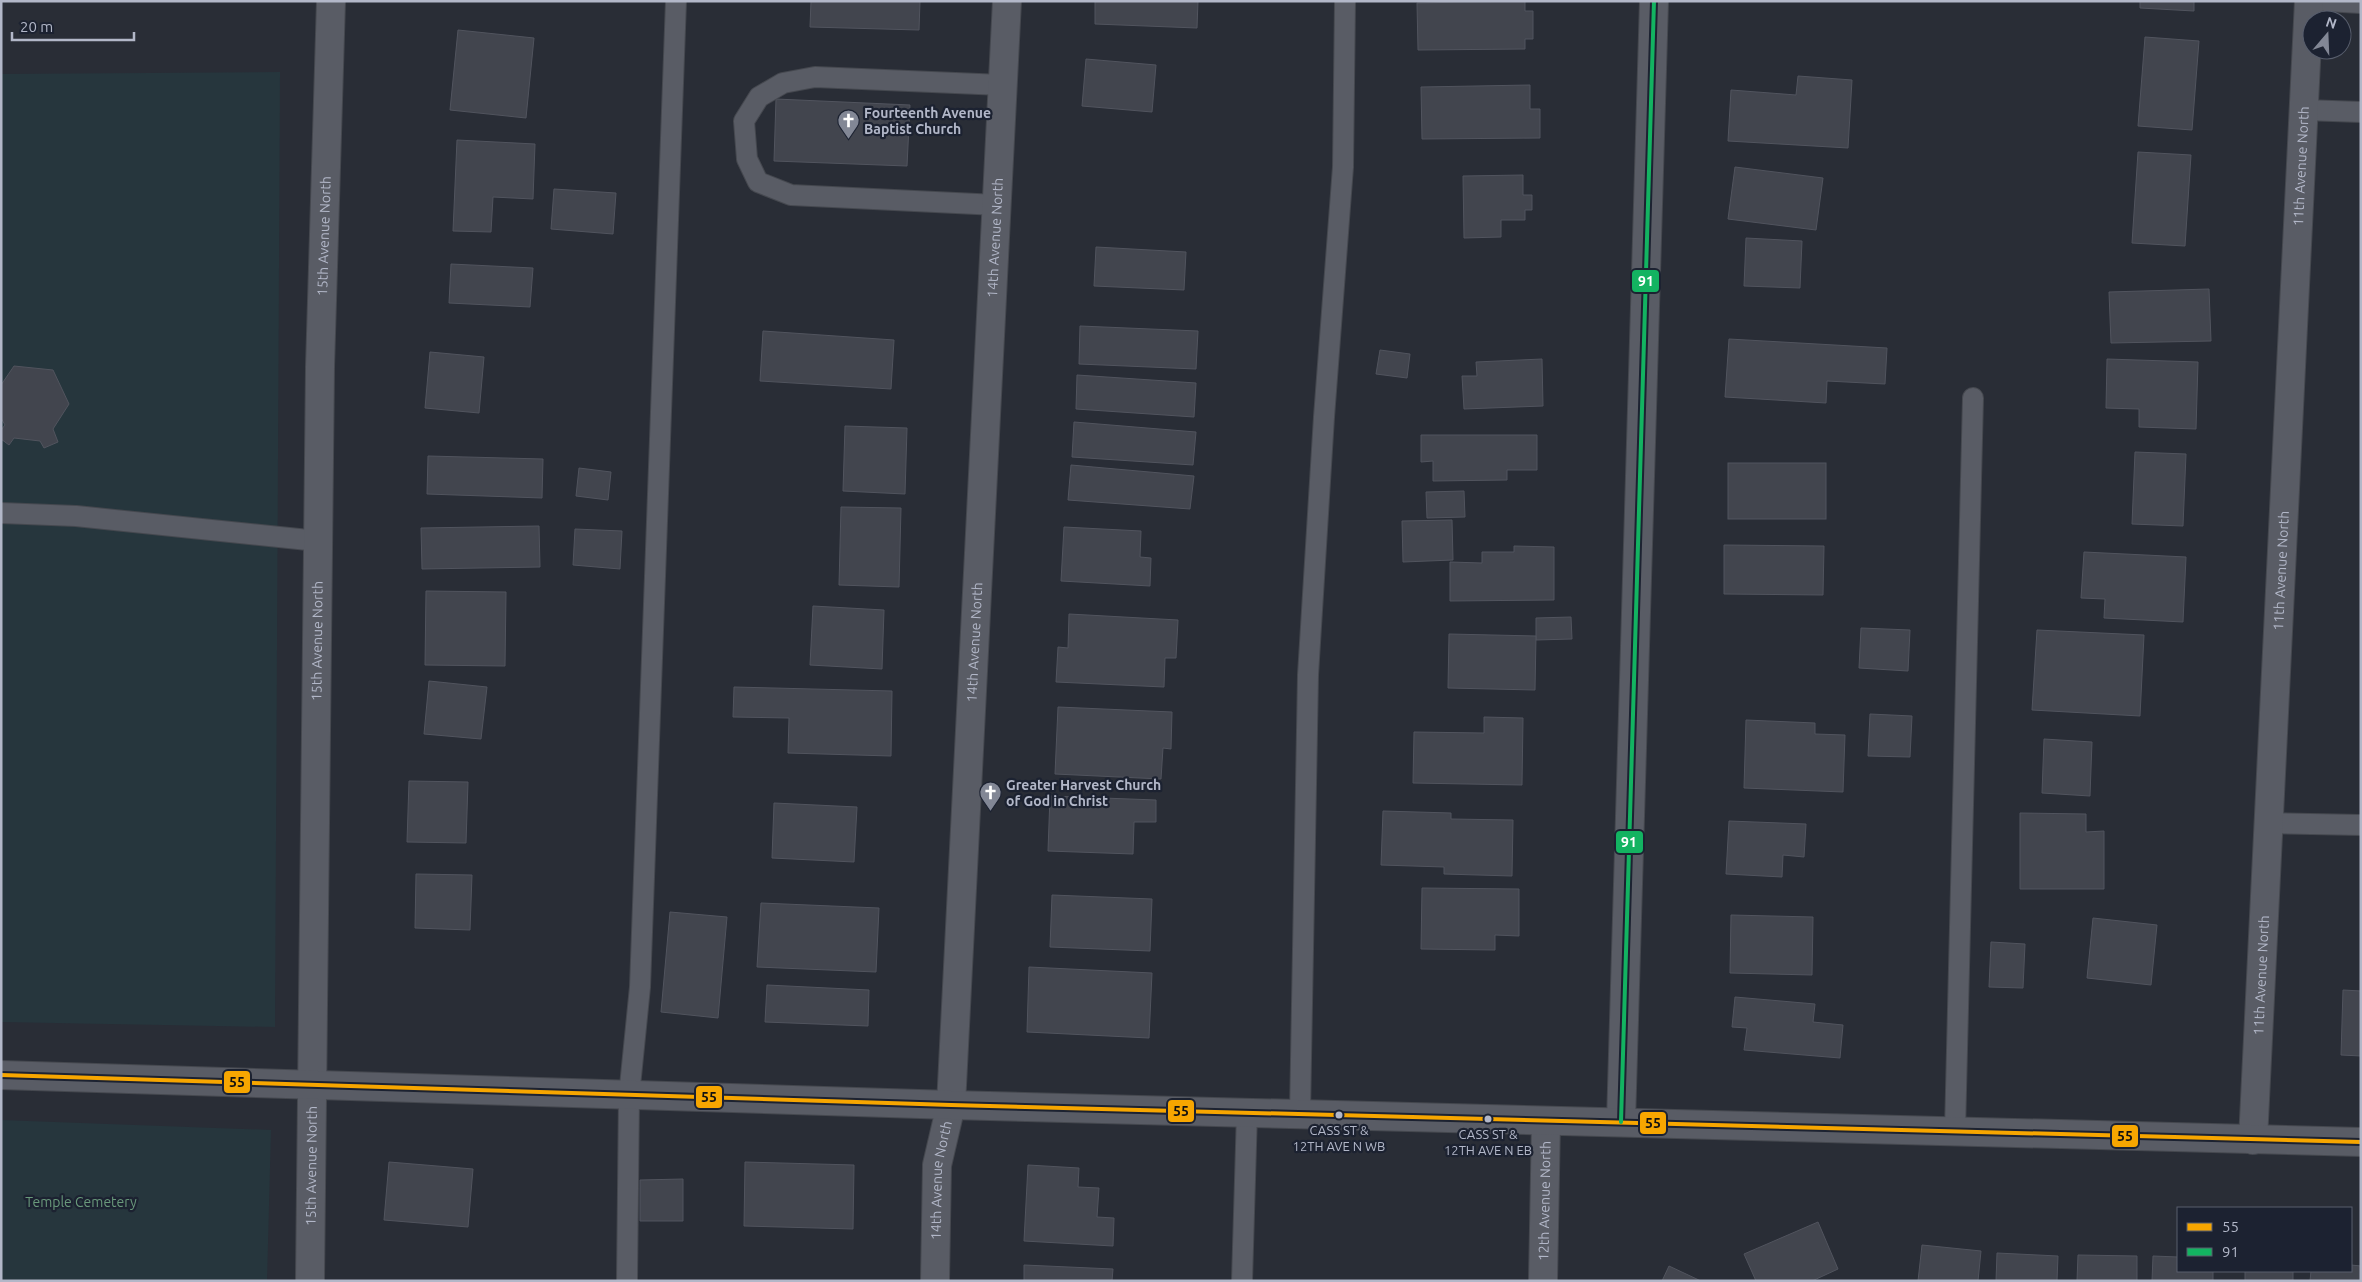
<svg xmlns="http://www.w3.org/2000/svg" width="2362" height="1282" font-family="Ubuntu,sans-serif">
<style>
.green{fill:#26363d}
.building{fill:#42454e;stroke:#51545e}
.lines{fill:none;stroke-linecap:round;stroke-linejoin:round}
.service-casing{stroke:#45484f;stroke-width:22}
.minor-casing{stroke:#45484f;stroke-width:30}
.tertiary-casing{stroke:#45484f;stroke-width:30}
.service{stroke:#595c65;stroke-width:20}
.minor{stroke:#595c65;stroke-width:28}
.tertiary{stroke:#595c65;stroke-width:28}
.bus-1-casing{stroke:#1c2231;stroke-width:8}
.bus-2-casing{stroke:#1c2231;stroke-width:8}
.bus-1{stroke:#f7a600;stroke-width:4}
.bus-2{stroke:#13b361;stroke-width:4}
.bus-dot{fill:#b2b7c8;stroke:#1c2231;stroke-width:2}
.labels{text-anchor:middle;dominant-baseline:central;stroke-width:4.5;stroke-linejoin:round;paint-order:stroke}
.bus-label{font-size:13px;fill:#b2b7c8;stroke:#1c2231}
.poi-label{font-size:14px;font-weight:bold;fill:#b2b7c8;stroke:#1c2231;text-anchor:start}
.street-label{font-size:14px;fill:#b2b7c8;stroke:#1c2231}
.park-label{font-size:14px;fill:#69997b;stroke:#1c2231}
.line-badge{stroke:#1c2231;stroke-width:2}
.badge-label{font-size:14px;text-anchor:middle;font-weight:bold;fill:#fff}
.pale-badge-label{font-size:14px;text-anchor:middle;font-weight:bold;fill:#111}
</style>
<rect width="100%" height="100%" fill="#292d36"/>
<g class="green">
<path d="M280,72L275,1027L1,1022V74Z"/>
<path d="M1,1120L271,1130L267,1281H1Z"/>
</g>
<g class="building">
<path d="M811,1H920L919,30L810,27Z"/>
<path d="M1095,1H1198L1197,28L1095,24Z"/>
<path d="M1525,1V11H1533V39H1525V49L1418,50L1417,3Z"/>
<path d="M2140,1H2194V11L2140,8Z"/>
<path d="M458,30L534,38L526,118L450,110Z"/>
<path d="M2145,37L2199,41L2192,130L2138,126Z"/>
<path d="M1086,59L1156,65L1152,112L1082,106Z"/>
<path d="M1798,76L1852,80L1848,148L1728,141L1731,90L1796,95Z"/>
<path d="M1530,85V109H1540V138L1422,139L1421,87Z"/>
<path d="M776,99L910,105L907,166L774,161Z"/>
<path d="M457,140L535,144L533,199L493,197L491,232L453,231Z"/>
<path d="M2138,152L2191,155L2185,246L2132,243Z"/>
<path d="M1735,167L1823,178L1816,230L1728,219Z"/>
<path d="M1523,175V195H1532V210H1525V220H1501V237L1464,238L1463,176Z"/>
<path d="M554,189L616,193L613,234L551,229Z"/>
<path d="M1746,238L1802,241L1800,288L1744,286Z"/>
<path d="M1096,247L1186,252L1184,290L1094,286Z"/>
<path d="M451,264L533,268L530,307L449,303Z"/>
<path d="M2209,289L2211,341L2111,343L2109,292Z"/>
<path d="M1080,326L1198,331L1196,369L1079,364Z"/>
<path d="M763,331L894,340L891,389L760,381Z"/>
<path d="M1729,339L1887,348L1885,384L1827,381L1826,403L1725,397Z"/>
<path d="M1380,350L1410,354L1407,378L1376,374Z"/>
<path d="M430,352L484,357L479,413L425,408Z"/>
<path d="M1542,359L1543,406L1464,409L1462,376H1477L1476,362Z"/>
<path d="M2107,359L2198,362L2196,429L2139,427V409L2106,408Z"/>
<path d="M14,366L53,370L69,404L53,429L58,442L44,448L40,441L14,438L9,445L1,439V430L5,425L1,418V385Z"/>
<path d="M1077,375L1196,383L1194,417L1076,409Z"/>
<path d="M1074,422L1196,432L1193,465L1072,457Z"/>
<path d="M845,426L907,428L905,494L843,491Z"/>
<path d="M1421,435H1537V470H1507V480L1433,481V461L1421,462Z"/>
<path d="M2135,452L2186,454L2183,526L2132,524Z"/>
<path d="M428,456L543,459L542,498L427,494Z"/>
<rect x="1728" y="463" width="98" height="56"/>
<path d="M1071,465L1194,476L1190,509L1068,500Z"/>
<path d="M579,468L611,472L608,500L576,496Z"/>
<path d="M1464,491L1465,517L1427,518L1426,492Z"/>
<path d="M841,507L901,508L899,587L839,585Z"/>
<path d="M1452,520L1453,560L1403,562L1402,521Z"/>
<path d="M539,526L540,567L422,569L421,528Z"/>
<path d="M1064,527L1141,531L1140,557L1151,558L1150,586L1061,581Z"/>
<path d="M575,529L622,531L620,569L573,565Z"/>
<path d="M1724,545L1824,546L1823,595L1724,594Z"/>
<path d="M1514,546L1554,547V600L1450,601V562L1482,563V552H1514Z"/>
<path d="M2084,552L2186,557L2183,622L2104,618L2105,599L2081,598Z"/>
<path d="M426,591L506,592L505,666L425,665Z"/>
<path d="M813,606L884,610L882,669L810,665Z"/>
<path d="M1069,614L1178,620L1176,658H1165L1164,687L1056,682L1058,647L1068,648Z"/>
<path d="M1571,617L1572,639L1536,640V618Z"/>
<path d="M1861,628L1910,630L1908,671L1859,668Z"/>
<path d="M2037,630L2144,635L2140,716L2032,710Z"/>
<path d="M1449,634L1536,636L1535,690L1448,688Z"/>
<path d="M429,681L487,687L481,739L424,734Z"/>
<path d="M734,687L892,691L891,756L788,753L789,718L733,717Z"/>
<path d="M1058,707L1172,712L1171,749L1163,748L1161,779L1055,774Z"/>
<path d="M1870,714L1912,716L1910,757L1868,756Z"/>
<path d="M1484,717L1523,718L1522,785L1413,783L1414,732L1484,733Z"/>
<path d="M1746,720L1815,723V734L1845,735L1843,792L1744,788Z"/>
<path d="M2044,739L2092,742L2090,796L2042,793Z"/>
<path d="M409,781L468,782L466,843L407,842Z"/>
<path d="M1050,796L1156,800V822H1134L1133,854L1048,851Z"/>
<path d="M774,803L857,807L854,862L772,858Z"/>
<path d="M1383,811L1451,813V819L1513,820L1512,876L1444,874V867L1381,865Z"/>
<path d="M2020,813L2086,814V832L2104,831V889H2020Z"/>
<path d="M1729,821L1806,824L1804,857L1783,855L1782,877L1726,874Z"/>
<path d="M416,874L472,875L470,930L415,928Z"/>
<path d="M1422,888L1519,889V936L1495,935V950L1421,949Z"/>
<path d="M1052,895L1152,899L1150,951L1050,947Z"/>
<path d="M761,903L879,908L876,972L757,967Z"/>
<path d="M670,912L727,917L718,1018L661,1012Z"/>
<path d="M1731,915L1813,917L1812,975L1730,973Z"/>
<path d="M2093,918L2157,925L2151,985L2087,978Z"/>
<path d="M1991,942L2025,944L2023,988L1989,987Z"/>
<path d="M1029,967L1152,973L1149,1038L1027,1032Z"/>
<path d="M767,985L869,990L868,1026L765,1022Z"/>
<path d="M2343,990L2361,991V1056L2341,1055Z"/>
<path d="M1735,997L1815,1004L1813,1022L1843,1025L1840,1058L1744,1050L1747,1028L1732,1027Z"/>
<path d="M389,1162L473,1169L468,1227L384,1220Z"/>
<path d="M745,1162L854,1165L853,1229L744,1226Z"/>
<path d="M1028,1165L1079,1168L1078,1187L1099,1188L1097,1217L1114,1218L1113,1246L1024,1241Z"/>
<path d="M683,1179V1221H640V1180Z"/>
<path d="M1818,1222L1838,1269L1812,1281H1756L1744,1254Z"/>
<path d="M1922,1245L1981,1251L1978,1281H1918Z"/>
<path d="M1997,1253L2058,1256L2057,1281H1996Z"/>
<path d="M2078,1255L2137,1256V1281H2077Z"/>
<path d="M2153,1256L2178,1257V1271H2213V1281H2152Z"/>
<path d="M1024,1265L1113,1269L1112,1281H1024Z"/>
<path d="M2351,1265L2361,1266V1281H2310L2311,1271H2351Z"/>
<path d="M1669,1266L1701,1281H1662Z"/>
<rect x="2245" y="1271" width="48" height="10"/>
</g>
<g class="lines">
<defs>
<g id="service">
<path d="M2325,1L2361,3"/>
<path d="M2304,110L2361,112"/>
<path d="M997,205L791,195L758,182L747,159L744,121L759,97L783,83L815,77L1002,85"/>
<path d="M1,513L76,516L318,541"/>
<path d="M2268,823L2361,825"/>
<path d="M1300,1114L1308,675L1324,417L1343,167L1345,1"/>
<path d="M1955,1131L1973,398"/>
<path d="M627,1281L629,1096L640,987L676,1"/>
<path d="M1242,1281L1247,1112"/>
</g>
<g id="minor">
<path d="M1621,1122L1654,1"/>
<path id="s1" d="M2253,1140L2309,1"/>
<path id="s2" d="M310,1281L320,367L331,1"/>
<path id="s3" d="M935,1281L937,1165L951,1105L1007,1"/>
<path id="s4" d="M1543,1281L1546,1121"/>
</g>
<path id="tertiary" d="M1,1075L951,1105L2361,1142"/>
</defs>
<use href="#service" class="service-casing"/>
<use href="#minor" class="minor-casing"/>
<use href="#tertiary" class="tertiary-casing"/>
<use href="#service" class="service"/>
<use href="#minor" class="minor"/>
<use href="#tertiary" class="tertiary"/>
<defs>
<path id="bus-1" d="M1,1075L951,1105L2361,1142"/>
<path id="bus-2" d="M1621,1122L1654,1"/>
</defs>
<use href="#bus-1" class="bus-1-casing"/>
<use href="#bus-2" class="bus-2-casing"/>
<use href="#bus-1" class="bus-1"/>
<use href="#bus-2" class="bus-2"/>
</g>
<defs>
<symbol id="church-pin" viewBox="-11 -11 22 30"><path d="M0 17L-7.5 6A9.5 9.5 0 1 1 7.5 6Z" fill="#828795" stroke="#1c2231"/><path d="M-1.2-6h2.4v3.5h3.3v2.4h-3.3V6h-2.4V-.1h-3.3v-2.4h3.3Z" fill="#fff"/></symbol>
</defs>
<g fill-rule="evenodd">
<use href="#church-pin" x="836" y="108" width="25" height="34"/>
<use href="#church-pin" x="978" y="780" width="25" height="34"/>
</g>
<g class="bus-dot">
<circle cx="1339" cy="1115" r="4.5"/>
<circle cx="1488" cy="1119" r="4.5"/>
</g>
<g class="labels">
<g class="bus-label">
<text x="1339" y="1130">CASS ST &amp;<tspan x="1339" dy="16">12TH AVE N WB</tspan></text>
<text x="1488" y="1134">CASS ST &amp;<tspan x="1488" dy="16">12TH AVE N EB</tspan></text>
</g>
<g class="poi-label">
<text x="864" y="113">Fourteenth Avenue<tspan x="864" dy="16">Baptist Church</tspan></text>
<text x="1006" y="785">Greater Harvest Church<tspan x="1006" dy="16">of God in Christ</tspan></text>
</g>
<g class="street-label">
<text stroke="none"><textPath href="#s1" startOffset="975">11th Avenue North</textPath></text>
<text stroke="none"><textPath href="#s2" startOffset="1045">15th Avenue North</textPath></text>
<text stroke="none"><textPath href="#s3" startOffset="1046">14th Avenue North</textPath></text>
<text stroke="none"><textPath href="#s1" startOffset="570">11th Avenue North</textPath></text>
<text stroke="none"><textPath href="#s2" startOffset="640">15th Avenue North</textPath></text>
<text stroke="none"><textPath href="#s3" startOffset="641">14th Avenue North</textPath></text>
<text stroke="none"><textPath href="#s1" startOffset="165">11th Avenue North</textPath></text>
<text stroke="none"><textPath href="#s2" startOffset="115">15th Avenue North</textPath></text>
<text stroke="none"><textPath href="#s3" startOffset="101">14th Avenue North</textPath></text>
<text stroke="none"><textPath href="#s4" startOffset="80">12th Avenue North</textPath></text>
</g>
<g class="park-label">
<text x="81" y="1202">Temple Cemetery</text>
</g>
</g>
<g class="line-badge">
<rect x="1631" y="269" width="29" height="24" rx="5" fill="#13b361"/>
<rect x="1615" y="830" width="29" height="24" rx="5" fill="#13b361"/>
<rect x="223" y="1070" width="28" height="24" rx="5" fill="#f7a600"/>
<rect x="695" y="1085" width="28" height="24" rx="5" fill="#f7a600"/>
<rect x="1167" y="1099" width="28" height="24" rx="5" fill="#f7a600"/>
<rect x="1639" y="1111" width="28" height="24" rx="5" fill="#f7a600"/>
<rect x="2111" y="1124" width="28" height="24" rx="5" fill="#f7a600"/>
</g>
<g class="badge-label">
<text x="1646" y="286">91</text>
<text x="1629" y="847">91</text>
</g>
<g class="pale-badge-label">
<text x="237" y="1087">55</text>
<text x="709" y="1102">55</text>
<text x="1181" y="1116">55</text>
<text x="1653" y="1128">55</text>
<text x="2125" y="1141">55</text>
</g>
<rect width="2362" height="1282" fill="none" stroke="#b2b7c8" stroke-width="5"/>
<rect x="2177" y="1207" width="175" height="65" fill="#1c2231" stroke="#585e6d"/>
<rect x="2187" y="1223" width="25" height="8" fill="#f7a600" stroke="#585e6d"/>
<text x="2222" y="1232" font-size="15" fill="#b2b7c8">55</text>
<rect x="2187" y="1248" width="25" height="8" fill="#13b361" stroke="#585e6d"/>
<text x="2222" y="1257" font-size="15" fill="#b2b7c8">91</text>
<g transform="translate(2327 35) rotate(19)"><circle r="24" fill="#1c2231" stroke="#585e6d"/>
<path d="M0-4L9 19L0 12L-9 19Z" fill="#828795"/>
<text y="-8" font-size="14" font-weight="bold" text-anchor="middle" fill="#b2b7c8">N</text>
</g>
<path d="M12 32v8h122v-8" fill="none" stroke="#b2b7c8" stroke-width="2.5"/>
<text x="20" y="32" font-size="15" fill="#b2b7c8" stroke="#1c2231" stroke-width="4" paint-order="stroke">20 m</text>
</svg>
